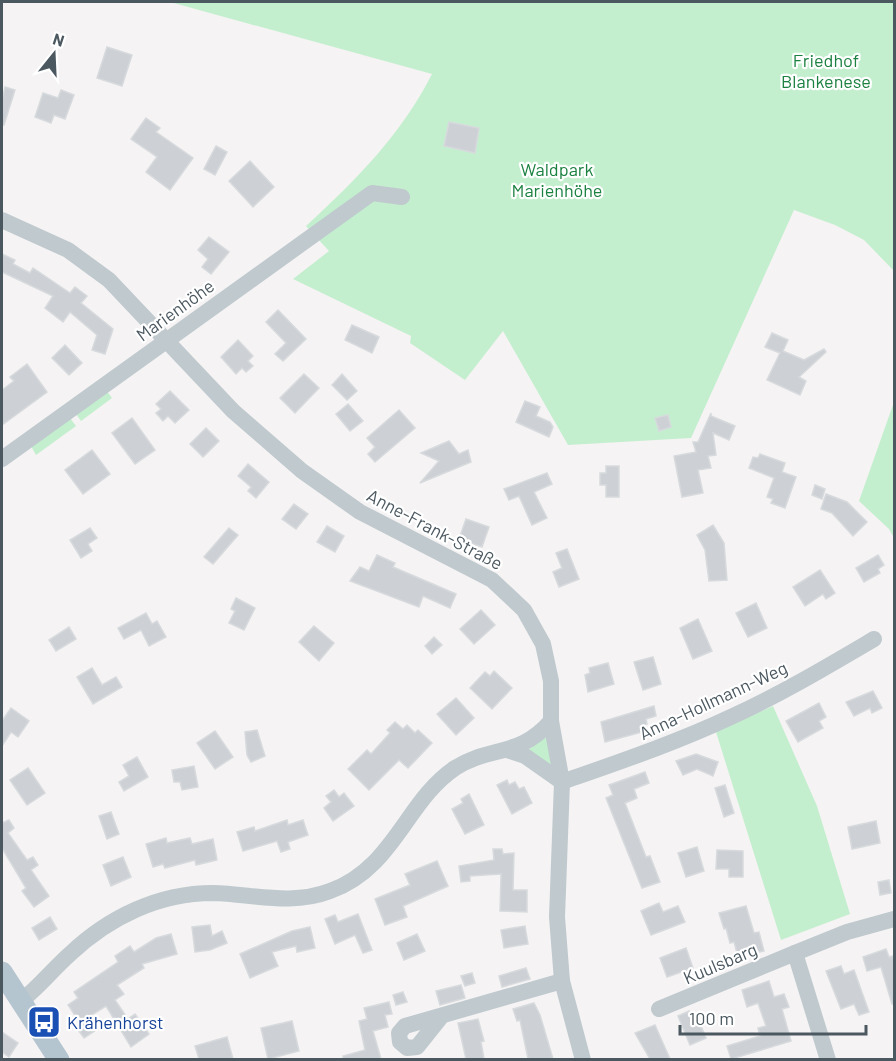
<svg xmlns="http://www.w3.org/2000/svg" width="896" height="1061" font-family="Barlow,sans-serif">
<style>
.green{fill:#c4efcf}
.building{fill:#cdd0d5;stroke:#d7dadd;stroke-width:1.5}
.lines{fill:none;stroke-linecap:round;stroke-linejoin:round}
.minor{stroke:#bfc9ce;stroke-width:16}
.major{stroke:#b4c5d0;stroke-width:21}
.labels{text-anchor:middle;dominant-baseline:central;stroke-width:4.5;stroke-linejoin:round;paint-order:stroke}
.park-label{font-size:18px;fill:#1b8141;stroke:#fff}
.street-label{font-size:18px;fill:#4b5860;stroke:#fff}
.transit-label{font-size:18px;fill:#164399;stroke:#fff;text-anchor:start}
</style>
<rect width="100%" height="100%" fill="#f5f3f3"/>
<g class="green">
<path d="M170,2H894V271L864,240L835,225L794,210L691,438L568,445L503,331L465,380L410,343L411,336L293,279L329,251L306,226C356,180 401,135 432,74Z"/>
<path d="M106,390L112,398L81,421L76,414Z"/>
<path d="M894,402V538L889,529L859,501Z"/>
<path d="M70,418L76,426L36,455L31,446Z"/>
<path d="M773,706L817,806L850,914L781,940L716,732Z"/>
<path d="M547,736L553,767L525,752Z"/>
</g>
<g class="building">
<path d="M107,47L132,55L122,86L97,78Z"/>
<path d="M5,87L15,90L4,125H2V100Z"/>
<path d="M61,90L74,95L65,119L54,115L51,123L35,117L43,93L58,98Z"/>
<path d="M146,118L160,128L156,132L193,158L170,190L146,172L157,157L131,139Z"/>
<path d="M449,122L479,128L475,153L444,146Z"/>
<path d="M216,146L227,152L215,175L204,169Z"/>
<path d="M250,161L274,187L253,207L229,181Z"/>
<path d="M209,237L229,252L211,274L202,267L208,259L198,250Z"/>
<path d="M2,254L15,260L13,264L30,273L33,268L70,293L75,287L87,296L81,303L113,329L105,354L92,350L97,335L70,312L63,322L45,308L53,296L2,272Z"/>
<path d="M278,310L306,339L283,361L275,354L286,343L266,322Z"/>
<path d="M352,325L379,337L372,353L345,340Z"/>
<path d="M772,333L788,340L783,351L804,360L824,349L826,352L799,377L806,381L800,395L767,380L780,353L765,347Z"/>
<path d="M238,340L253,356L248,361L253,366L246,372L242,368L236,374L221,357Z"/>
<path d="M65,345L82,363L69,375L52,358Z"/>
<path d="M27,364L47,392L2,425V390L14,381L10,377Z"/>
<path d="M304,374L319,388L295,413L280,398Z"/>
<path d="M342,374L357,391L347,400L332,385Z"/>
<path d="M170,391L189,410L175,423L168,416L163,421L156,413L161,409L156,404Z"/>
<path d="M525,401L540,407L536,416L550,422L553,427L549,437L516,422Z"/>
<path d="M348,404L363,421L350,431L336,414Z"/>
<path d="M399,410L415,428L375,462L368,454L375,447L367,438Z"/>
<path d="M711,413V416L735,426L729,440L713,433L716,455L708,456L711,468L698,470L703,493L682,497L674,456L696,452L693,442H698Z"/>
<path d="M668,415L671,427L659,431L655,418Z"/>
<path d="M132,418L155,450L135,464L112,433Z"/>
<path d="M206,428L219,441L203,457L190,444Z"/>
<path d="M449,441L459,454L468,450L471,462L420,483L439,461L421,453Z"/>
<path d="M92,450L110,474L83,494L65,470Z"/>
<path d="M760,454L785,463L782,472L796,477L785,508L771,503L773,499L767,497L774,478L749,468L753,457L758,458Z"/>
<path d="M248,464L269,482L256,498L248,491L251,487L238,476Z"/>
<path d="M606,466H619V497H606V485H600V473H606Z"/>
<path d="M547,473L552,484L534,492L547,518L532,525L519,496L509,500L504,489Z"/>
<path d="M815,485L825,489L822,499L812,495Z"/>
<path d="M826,494L847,502L867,522L853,536L832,513L821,509Z"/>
<path d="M294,504L308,514L296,529L282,519Z"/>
<path d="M466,519L489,527L482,547L459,539Z"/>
<path d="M713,525L724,543L727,580L709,581L705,550L697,535Z"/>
<path d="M327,526L344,536L335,552L317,542Z"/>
<path d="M90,528L97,538L88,544L92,551L81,558L70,540Z"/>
<path d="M229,528L238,535L213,564L204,557Z"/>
<path d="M567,549L579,579L559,587L553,572L562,568L556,553Z"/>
<path d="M377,555L395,563L393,567L456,594L450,608L423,596L419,607L350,581L360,567L369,571Z"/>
<path d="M878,555L884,565L878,569L880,573L864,582L856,568Z"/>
<path d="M820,570L835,593L826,599L823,594L805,606L793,587Z"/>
<path d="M236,598L255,608L244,630L229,623L235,611L231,609Z"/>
<path d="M756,603L767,628L748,637L736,613Z"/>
<path d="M481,610L495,625L474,644L460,629Z"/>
<path d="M146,613L152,624L157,621L166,637L149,646L141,630L124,639L118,628Z"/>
<path d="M698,619L712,651L693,659L680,628Z"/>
<path d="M314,626L334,643L319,661L299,642Z"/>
<path d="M69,627L76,639L56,651L49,640Z"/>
<path d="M434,637L442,645L432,654L425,646Z"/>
<path d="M653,657L661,684L643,690L634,662Z"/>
<path d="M608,663L614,684L588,692L585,675L590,673L589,668Z"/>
<path d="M92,668L102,685L116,677L122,687L93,704L77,677Z"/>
<path d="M494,671L512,688L492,709L470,688L485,672L490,676Z"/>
<path d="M873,691L882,708L872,713L870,708L854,716L846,702Z"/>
<path d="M456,698L474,718L456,735L437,714Z"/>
<path d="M819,703L826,717L819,721L823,728L798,742L786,721Z"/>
<path d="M654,706L656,716L646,719L647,724L640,726L642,732L605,742L601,722Z"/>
<path d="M11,708L29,721L18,737L11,732L2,746V721Z"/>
<path d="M395,722L403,729L407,725L415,733L418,730L432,743L408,768L399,760L369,790L348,769L367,750L371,754L390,733L387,730Z"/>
<path d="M257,730L265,756L251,762L247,755L245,732Z"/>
<path d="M215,731L233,757L215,769L197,743Z"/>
<path d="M696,754L718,762L713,776L697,769L683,775L676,761Z"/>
<path d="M137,757L148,777L124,791L119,782L129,776L123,765Z"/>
<path d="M194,766L198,787L182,790L180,782H174L172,770Z"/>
<path d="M28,768L45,793L27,805L10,780Z"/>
<path d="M645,772L649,783L634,789L637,798L625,803L646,857L650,856L660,882L642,888L606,798L613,795L609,785Z"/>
<path d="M507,780L509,785L515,782L519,789L524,787L532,803L512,814L497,785Z"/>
<path d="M725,785L734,813L724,817L715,788Z"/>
<path d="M334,790L339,797L344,793L354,806L333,821L324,808L331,802L326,796Z"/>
<path d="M469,794L484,825L465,834L452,809L463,803L461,799Z"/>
<path d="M111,812L119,834L107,839L99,816Z"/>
<path d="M9,820L14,828L8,833L27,860L33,857L38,865L31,870L49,896L34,907L22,891L26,888L2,848V823Z"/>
<path d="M287,820L288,825L303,820L308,835L288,842L290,849L281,852L277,841L243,851L237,832L254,827L255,831Z"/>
<path d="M876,821L880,843L852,849L848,827Z"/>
<path d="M166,838L167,843L190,838L192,844L213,839L217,860L196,865L195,860L165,868L163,864L153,867L146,844Z"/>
<path d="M697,847L704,871L686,877L678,853Z"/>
<path d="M493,849H502L503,854L514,853L513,890H527V912L500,911L501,874L470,876V881L461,882L459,866L494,860Z"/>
<path d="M717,850L743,851V877H729V869H716Z"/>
<path d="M123,857L131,877L111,886L103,865Z"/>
<path d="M437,861L448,886L403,906L407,917L385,925L375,899L410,885L405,874Z"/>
<path d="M889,880L891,893L880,895L878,882Z"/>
<path d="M659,903L663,912L678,906L685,922L651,935L641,911Z"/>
<path d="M746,906L754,933L759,932L764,951L738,957L734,942L730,943L726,928L724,929L719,913Z"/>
<path d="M358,914L372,950L363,953L355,935L335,944L325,919L335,915L338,922Z"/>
<path d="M50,917L57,929L39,940L32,928Z"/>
<path d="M210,925L212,936L222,931L227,943L210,950L195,952L192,927Z"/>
<path d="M525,926L528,944L504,948L501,930Z"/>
<path d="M310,927L315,948L297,952L296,946L272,952L278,966L250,978L240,954L292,931Z"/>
<path d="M171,934L177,954L142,964L144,968L117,985L124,994L115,1000L128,1019L135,1014L149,1034L131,1047L106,1006L90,1016L99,1028L84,1038L79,1031L83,1027L68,1005L78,998L74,992L118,962L115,956L130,946L134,952L156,938Z"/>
<path d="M417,934L425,951L404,960L397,943Z"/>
<path d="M686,948L693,968L667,977L660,958Z"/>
<path d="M886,949L889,957L893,956L894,962V1004H892L881,967L867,971L863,957Z"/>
<path d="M841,966L844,974L854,970L869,1012L859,1015L854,1004L841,1009L826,971Z"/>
<path d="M526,968L530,979L502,987L499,976Z"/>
<path d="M472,973L475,983L465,986L461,976Z"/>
<path d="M769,981L774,997L784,994L789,1007L782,1009L791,1041L731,1059L727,1046L760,1036L758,1028L766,1026L758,1003L747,1007L742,990Z"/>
<path d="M461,985L465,998L440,1005L436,991Z"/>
<path d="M403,992L407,1002L396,1005L393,995Z"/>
<path d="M389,1002L392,1014L385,1015L388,1027L373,1031L381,1059H343V1056L365,1050L359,1021L367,1019L364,1008Z"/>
<path d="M534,1003L540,1015L553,1059H528L520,1020L517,1021L513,1009Z"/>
<path d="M689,1011L694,1023L699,1021L706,1038L690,1045L678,1016Z"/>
<path d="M478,1019L484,1041L481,1042L484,1059H466L458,1023Z"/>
<path d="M292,1021L299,1051L268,1059L261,1028Z"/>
<path d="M655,1025L670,1059H650L635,1033Z"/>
<path d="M2,1032L18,1043L9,1057L2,1052Z"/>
<path d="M227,1037L233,1059H199L195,1046Z"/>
</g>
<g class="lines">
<g class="minor">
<path d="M2,220L68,250L109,280L233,411L302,471L360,512L492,580L524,610L543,644L551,681V721L562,782L557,917L562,981L583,1060"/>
<path d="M2,459L372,193L402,197"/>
<path d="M507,750L525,756L562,782"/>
<path d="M562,782C619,762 678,742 733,716C781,694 828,666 874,639"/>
<path d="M21,1001C39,987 53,969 70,954C109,917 159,893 213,893C253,894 291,906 330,891C394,868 406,801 455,768C491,745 519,758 551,721"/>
<path d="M659,1009L795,953"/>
<path d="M441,1017L417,1047L407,1048L400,1042L399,1033L405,1026L562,981"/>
<path d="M828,1060L795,953L847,932L894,919"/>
</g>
<path class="major" d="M2,972L59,1060"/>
</g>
<defs>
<symbol id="bus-square" viewBox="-11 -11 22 22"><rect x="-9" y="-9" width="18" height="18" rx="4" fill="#1a4fb4" stroke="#fff"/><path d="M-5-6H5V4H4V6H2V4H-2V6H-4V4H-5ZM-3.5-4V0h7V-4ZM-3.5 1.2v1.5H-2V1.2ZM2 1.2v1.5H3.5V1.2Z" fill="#fff"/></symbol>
</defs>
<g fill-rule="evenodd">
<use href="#bus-square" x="25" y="1003" width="38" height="38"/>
</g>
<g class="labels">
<g class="park-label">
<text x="826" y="60">Friedhof<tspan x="826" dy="21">Blankenese</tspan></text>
<text x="557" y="169">Waldpark<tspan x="557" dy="21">Marienhöhe</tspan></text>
</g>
<g class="street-label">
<text transform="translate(175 310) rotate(-36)">Marienhöhe</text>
<text transform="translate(435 529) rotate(28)">Anne-Frank-Straße</text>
<text transform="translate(713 700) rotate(-25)">Anna-Hollmann-Weg</text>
<text transform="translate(720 963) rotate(-23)">Kuulsbarg</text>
</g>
<g class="transit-label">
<text x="67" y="1022">Krähenhorst</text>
</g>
</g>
<rect width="896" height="1061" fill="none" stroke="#4b5860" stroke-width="6"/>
<g transform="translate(54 54) rotate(18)" stroke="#ffffff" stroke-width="4.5" paint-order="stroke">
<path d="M0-4.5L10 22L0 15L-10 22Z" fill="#4b5860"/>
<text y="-9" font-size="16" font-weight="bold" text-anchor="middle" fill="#4b5860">N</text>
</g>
<path d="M680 1025v9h186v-9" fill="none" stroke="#4b5860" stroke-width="3"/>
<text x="689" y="1025" font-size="18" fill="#4b5860" stroke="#ffffff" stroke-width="4.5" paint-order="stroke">100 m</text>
</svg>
